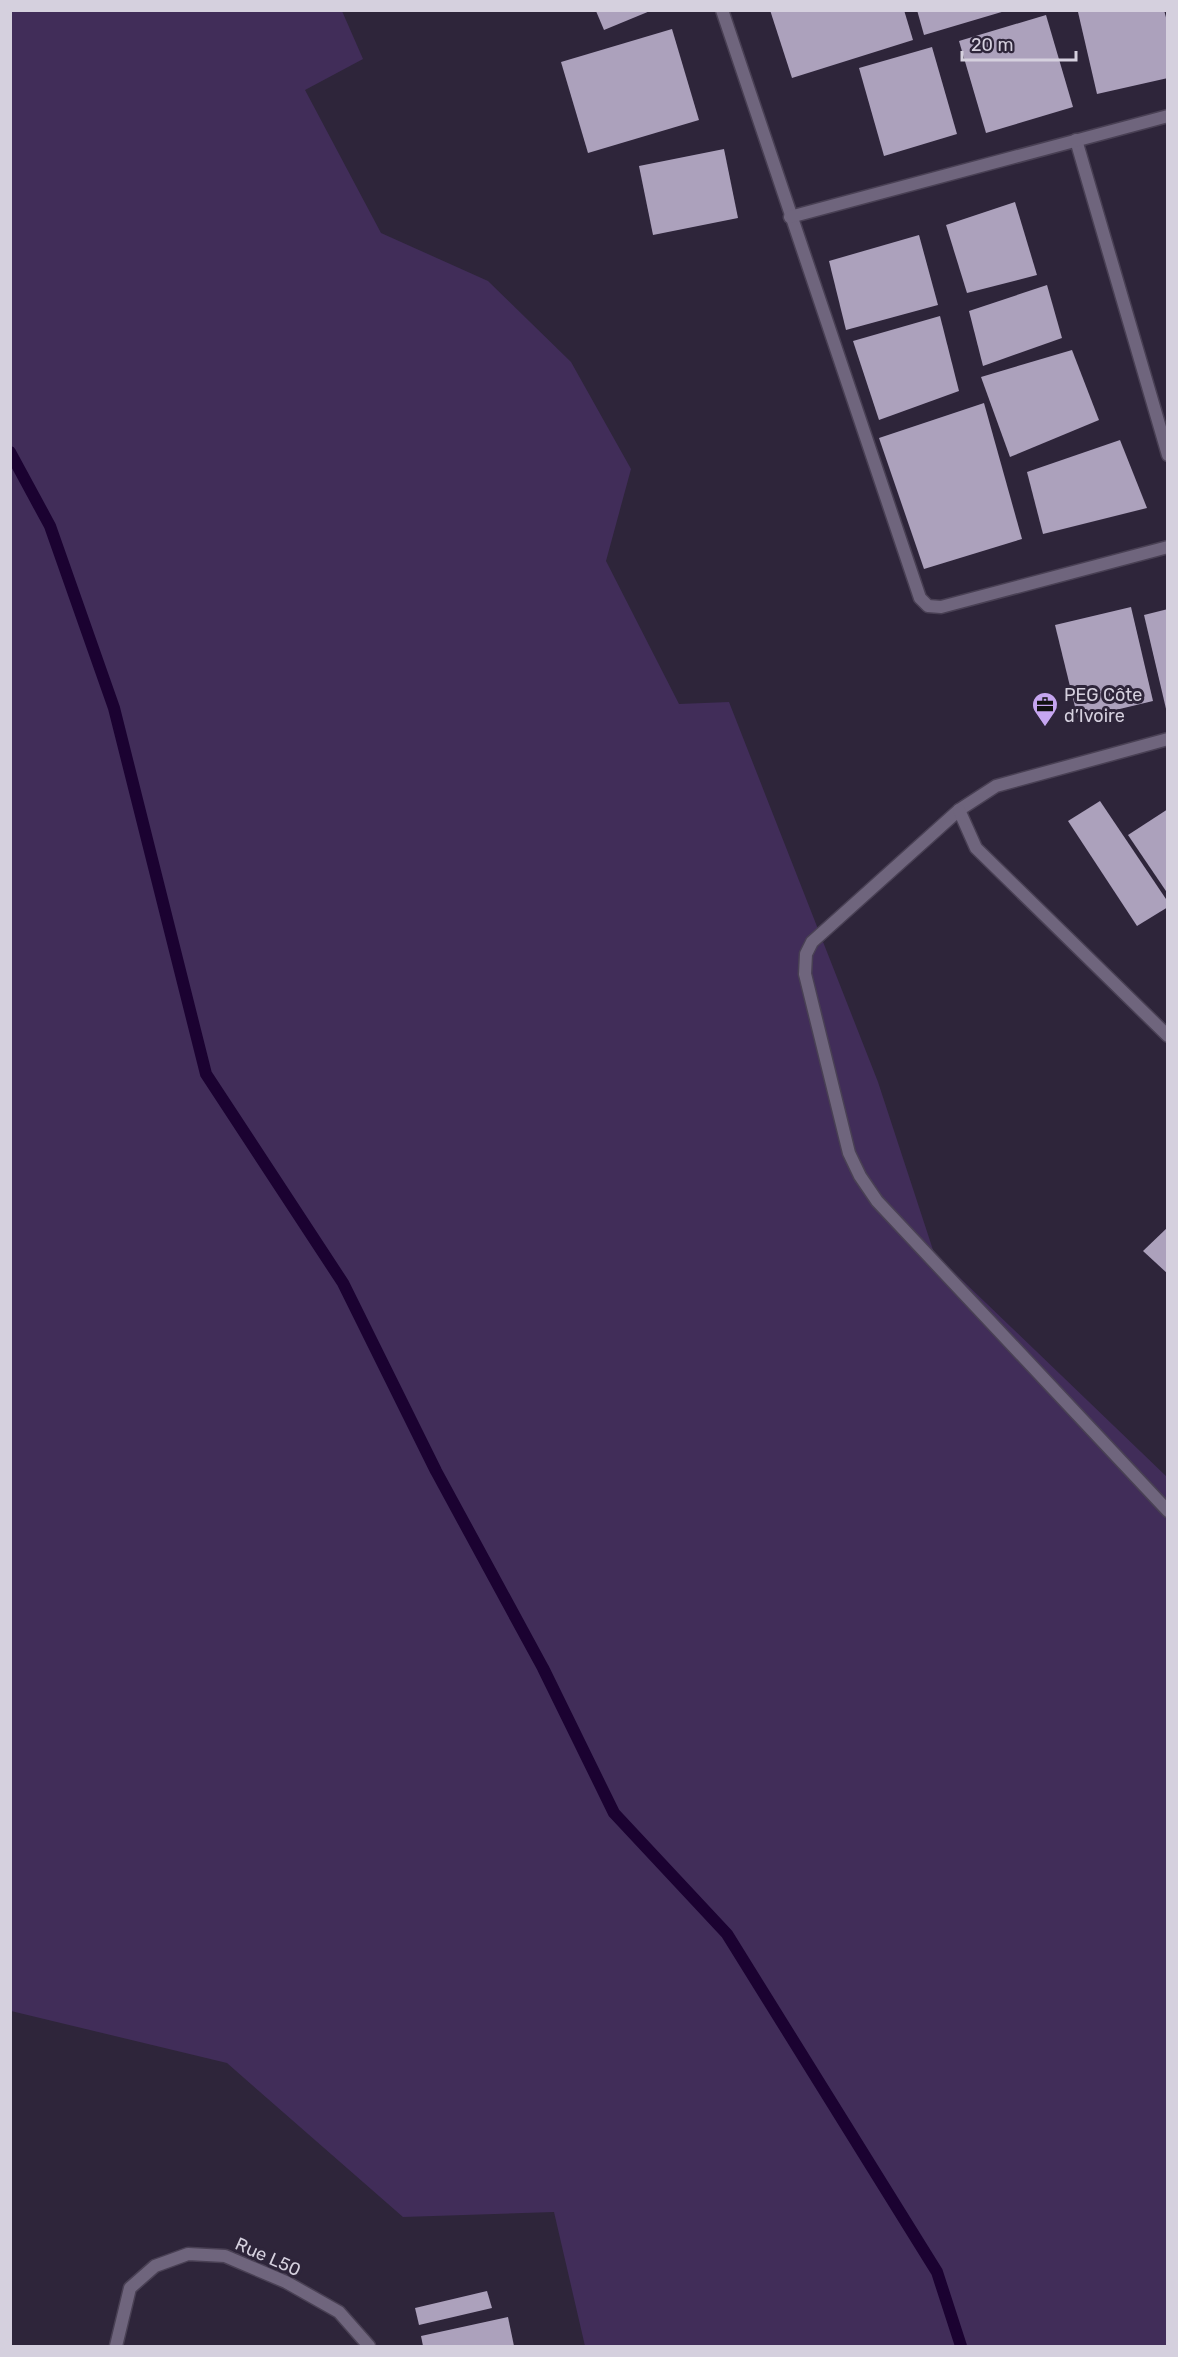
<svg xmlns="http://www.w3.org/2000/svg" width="1178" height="2357" font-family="Rubik,sans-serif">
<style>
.green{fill:#412d59}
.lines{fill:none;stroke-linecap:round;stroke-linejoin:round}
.stream{stroke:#1b0231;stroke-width:12}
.building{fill:#aca1bc}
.minor-casing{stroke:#494054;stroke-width:15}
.minor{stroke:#6f657d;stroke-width:12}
.labels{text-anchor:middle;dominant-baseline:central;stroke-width:6;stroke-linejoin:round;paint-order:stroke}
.poi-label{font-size:18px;fill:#d5d0de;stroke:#2e253a;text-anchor:start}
.street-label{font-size:18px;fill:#d5d0de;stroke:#2e253a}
</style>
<rect width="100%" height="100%" fill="#2e253a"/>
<path class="green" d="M11,11H342L363,59L305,90L381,233L488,281L571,362L631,469L606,561L679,704L729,702L878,1082L934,1253L1167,1477V2346H585L554,2212L403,2217L227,2063L11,2011Z"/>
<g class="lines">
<path class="stream" d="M10,452L50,526L114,708L206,1074L343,1283L436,1471L543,1668L614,1813L727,1934L937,2272L961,2346"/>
</g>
<g class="building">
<path d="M770,10H904L913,40L792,78Z"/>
<path d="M917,10H1005V11L924,35Z"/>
<path d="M1164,10L1168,25V78L1097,94L1078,12Z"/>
<path d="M596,11H650L604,30Z"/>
<path d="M1046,15L1073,107L986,133L959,41Z"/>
<path d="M672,29L699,120L588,153L561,62Z"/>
<path d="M932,47L957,134L884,156L859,68Z"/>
<path d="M724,149L738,218L653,235L639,166Z"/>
<path d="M1015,202L1037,275L967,293L946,225Z"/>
<path d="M919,235L938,305L846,330L829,261Z"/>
<path d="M1047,285L1062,338L983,366L969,311Z"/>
<path d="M940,316L959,391L879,420L853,341Z"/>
<path d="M1072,350L1099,420L1010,457L981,377Z"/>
<path d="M984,403L1022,539L924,569L879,438Z"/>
<path d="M1120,440L1147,508L1043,534L1027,472Z"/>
<path d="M1131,607L1153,701L1078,719L1055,625Z"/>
<path d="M1168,609V713H1167L1144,615Z"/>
<path d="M1100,801L1168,902V907L1137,926L1068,821Z"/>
<path d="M1168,809V894L1128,835Z"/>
<path d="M1168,1227V1274L1143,1251Z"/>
<path d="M487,2291L492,2308L419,2325L415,2308Z"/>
<path d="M508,2317L514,2346H423L421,2336Z"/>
</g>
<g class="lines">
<defs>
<g id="minor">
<path d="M722,10L920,598L928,606L941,607L1168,547"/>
<path d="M1076,140L1168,455"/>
<path d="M790,217L1168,116"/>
<path d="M1168,739L996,786L959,810L812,942L806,954L805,974L849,1153L860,1176L877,1201L1168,1511"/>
<path d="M959,810L976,848L1168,1036"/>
<path d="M116,2346L130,2288L155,2266L188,2254L225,2256L286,2282L339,2312L369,2346"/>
</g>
</defs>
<use href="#minor" class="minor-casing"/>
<use href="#minor" class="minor"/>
</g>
<defs>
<symbol id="office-pin" viewBox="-11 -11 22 30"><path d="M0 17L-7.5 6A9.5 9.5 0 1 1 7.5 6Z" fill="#c6a6f0" stroke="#2e253a"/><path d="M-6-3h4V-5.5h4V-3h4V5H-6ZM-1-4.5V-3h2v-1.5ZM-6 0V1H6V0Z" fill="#111"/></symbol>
</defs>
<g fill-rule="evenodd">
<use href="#office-pin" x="1030" y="690" width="30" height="40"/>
</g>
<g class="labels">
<g class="poi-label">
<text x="1064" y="695">PEG Côte<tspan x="1064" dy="21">d’Ivoire</tspan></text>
</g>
<g class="street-label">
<text transform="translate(268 2257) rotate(24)">Rue L50</text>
</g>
</g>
<rect width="1178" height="2357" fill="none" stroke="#d5d0de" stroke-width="24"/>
<path d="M962 51v9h114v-9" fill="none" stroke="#d5d0de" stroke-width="3"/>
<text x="971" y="51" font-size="18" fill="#d5d0de" stroke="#2e253a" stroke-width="4.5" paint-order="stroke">20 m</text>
</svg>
